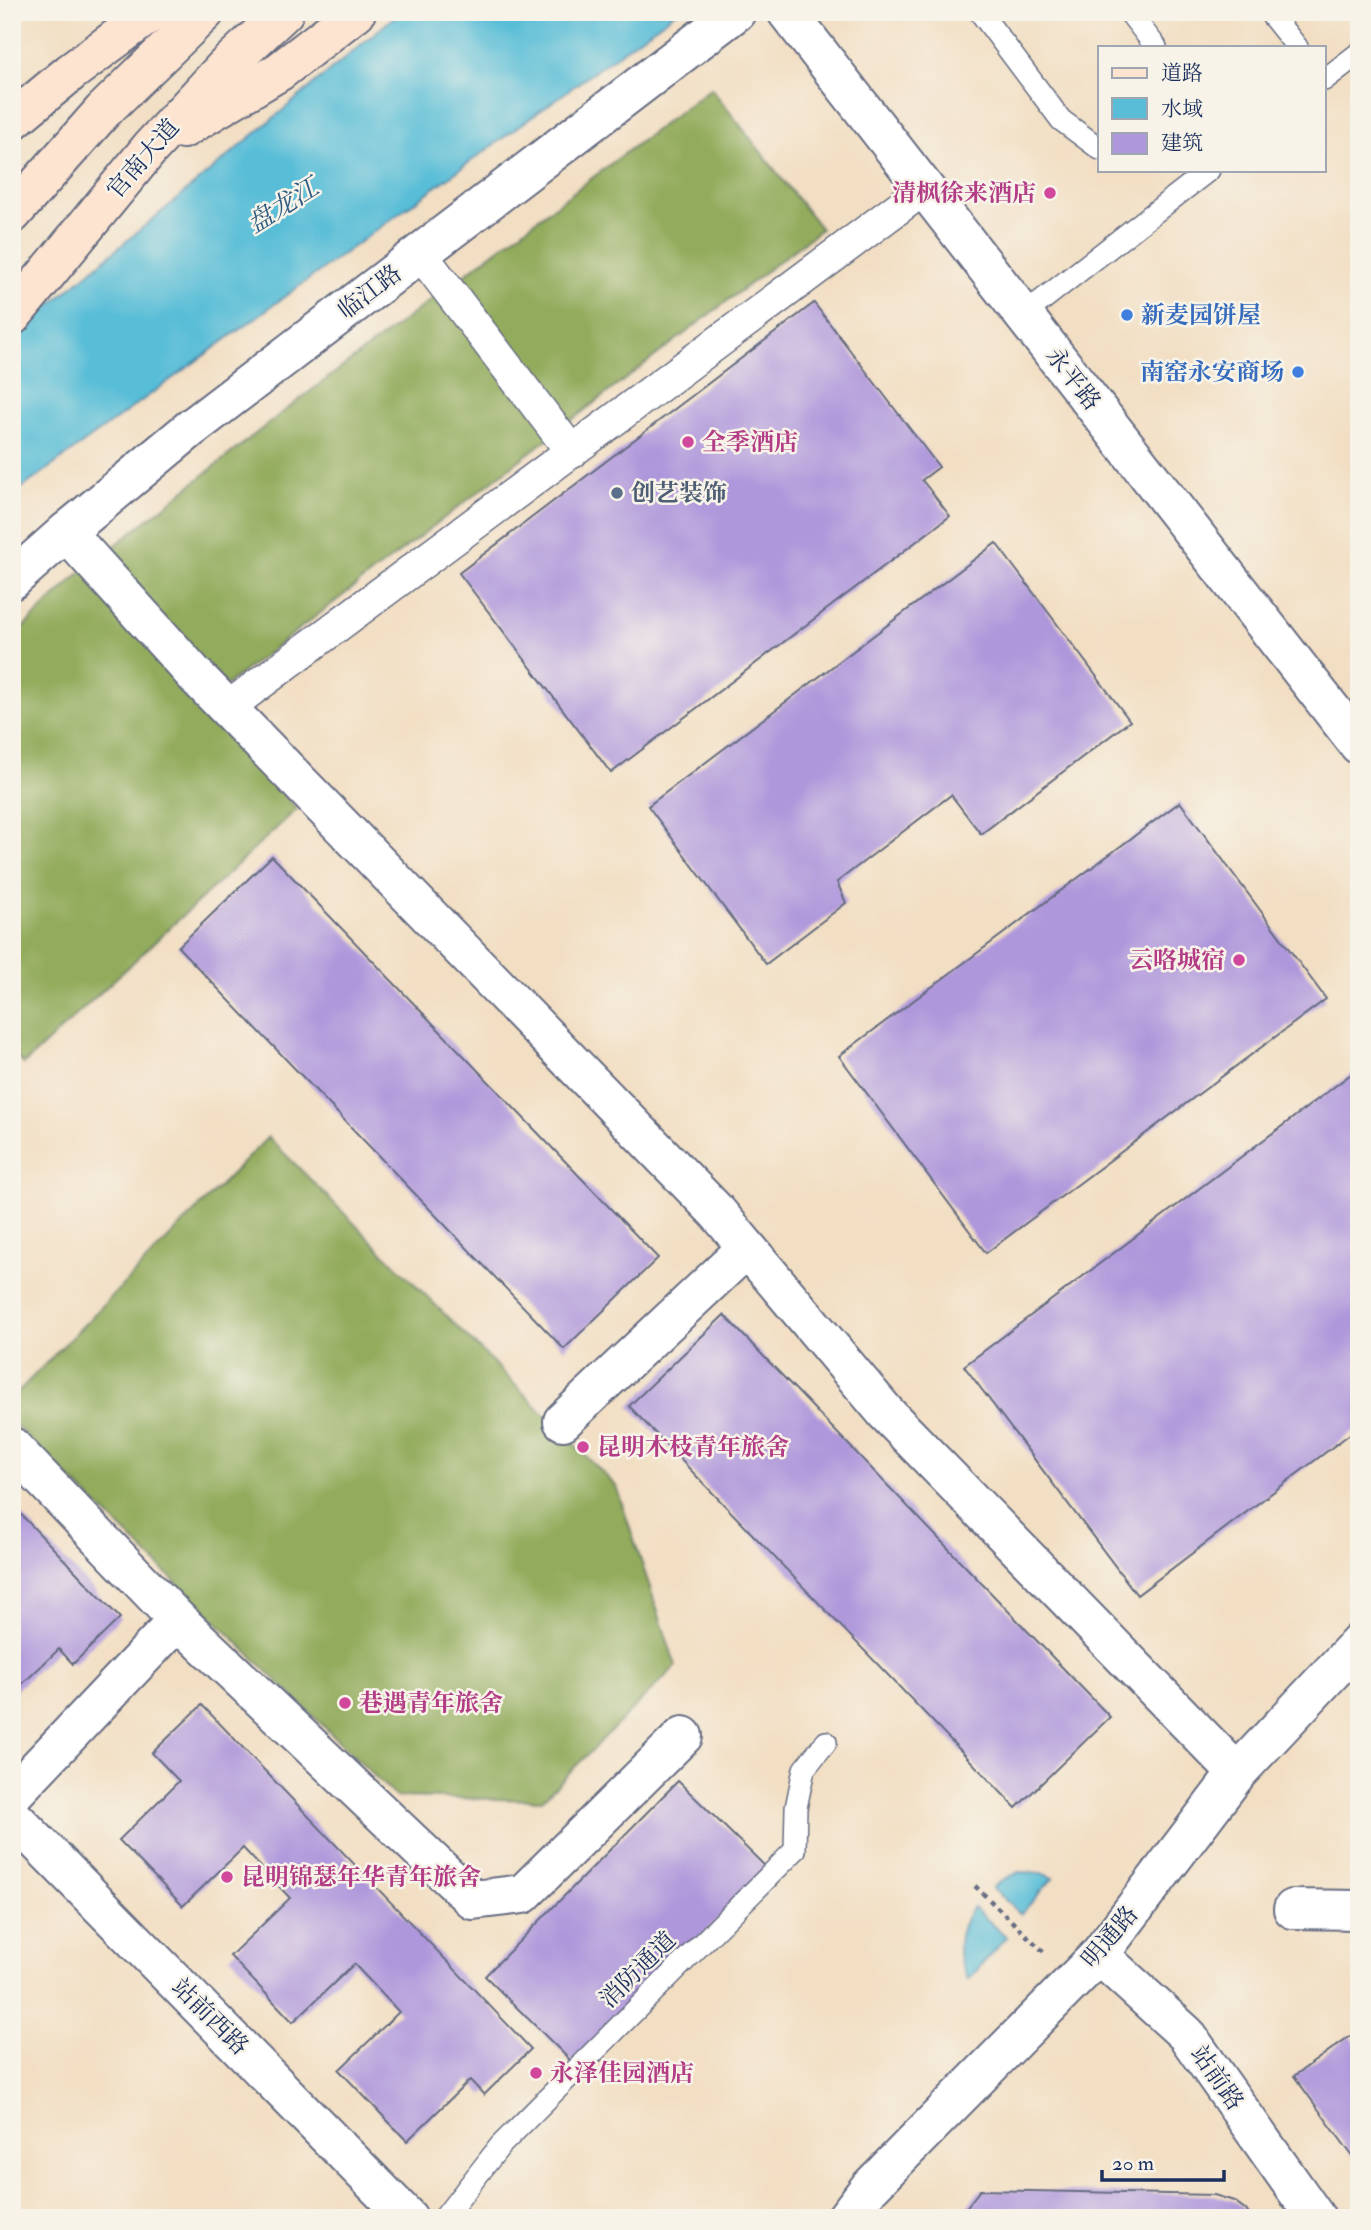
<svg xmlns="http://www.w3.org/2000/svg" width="1371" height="2230" font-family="'IM FELL Double Pica','Noto Serif SC',serif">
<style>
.forest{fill:#92ab5c;stroke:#566d5d;stroke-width:2}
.water{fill:#59bdd7;stroke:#3a769a;stroke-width:2}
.building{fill:#af97db}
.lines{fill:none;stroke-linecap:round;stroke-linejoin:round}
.service-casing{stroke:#666c81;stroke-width:24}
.pedestrian-casing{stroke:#666c81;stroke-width:35}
.minor-casing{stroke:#666c81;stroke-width:42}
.tertiary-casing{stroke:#666c81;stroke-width:42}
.secondary-casing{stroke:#666c81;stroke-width:42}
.path{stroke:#666c81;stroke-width:4.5;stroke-dasharray:5 5;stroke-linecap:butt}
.service{stroke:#fff;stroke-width:21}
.pedestrian{stroke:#fff;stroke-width:32}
.minor{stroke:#fff;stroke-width:38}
.tertiary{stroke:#fff;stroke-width:38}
.secondary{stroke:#fde4d0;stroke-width:38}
.hotel-dot{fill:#d1479c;stroke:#f7f3e8;stroke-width:2.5}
.shop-dot{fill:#3f7fe0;stroke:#f7f3e8;stroke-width:2.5}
.service-dot{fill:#5c6f8a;stroke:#f7f3e8;stroke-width:2.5}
.labels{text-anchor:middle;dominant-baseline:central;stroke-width:5;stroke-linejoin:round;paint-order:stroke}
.street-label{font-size:24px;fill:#1b2f5e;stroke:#f7f3e8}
.hotel-label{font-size:24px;font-weight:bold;fill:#b23c85;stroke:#f7f3e8;text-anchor:start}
.shop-label{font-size:24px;font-weight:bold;fill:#366cbe;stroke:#f7f3e8;text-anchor:start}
.service-label{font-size:24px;font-weight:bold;fill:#4e5e75;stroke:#f7f3e8;text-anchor:start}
.water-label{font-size:26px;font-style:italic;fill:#2e5a82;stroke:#f7f3e8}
</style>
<rect width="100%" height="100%" fill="#f7f3e8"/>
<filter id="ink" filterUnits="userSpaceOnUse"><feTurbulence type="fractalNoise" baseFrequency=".0143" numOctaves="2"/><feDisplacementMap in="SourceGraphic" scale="14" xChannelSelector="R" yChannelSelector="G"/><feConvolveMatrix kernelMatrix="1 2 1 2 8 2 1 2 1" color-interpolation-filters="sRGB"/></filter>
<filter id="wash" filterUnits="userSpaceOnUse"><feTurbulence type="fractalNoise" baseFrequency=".00686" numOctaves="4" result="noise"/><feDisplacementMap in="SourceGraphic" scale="28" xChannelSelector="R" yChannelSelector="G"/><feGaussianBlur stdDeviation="1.57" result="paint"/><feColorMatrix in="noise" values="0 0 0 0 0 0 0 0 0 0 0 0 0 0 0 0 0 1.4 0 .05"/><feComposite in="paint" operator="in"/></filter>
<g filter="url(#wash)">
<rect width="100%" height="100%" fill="#f2dec2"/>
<g class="forest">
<path d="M711,88L821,229L200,705L297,809L24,1064L12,1052V638L79,574L283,412Z"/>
<path d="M268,1137L616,1486L676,1666L542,1800L396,1797L12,1422V1398Z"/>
</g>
<g class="water">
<path d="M400,12H676L12,495V337Z"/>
<path d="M1019,1872L1042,1873L1053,1878L1021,1914L992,1888L1000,1881Z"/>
<path d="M973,1907L1007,1937L968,1980C954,1955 956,1931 973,1907Z"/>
</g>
<g id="blocks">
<g class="building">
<path d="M814,303L939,467L922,480L950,516L611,773L459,573Z"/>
<path d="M996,543L1130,721L981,834L951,795L837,882L846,903L766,964L648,806Z"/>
<path d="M1180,802L1326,999L986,1253L839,1056Z"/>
<path d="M272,856L658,1258L564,1349L178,947Z"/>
<path d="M1359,1068V1427L1137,1595L964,1366Z"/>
<path d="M724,1315L1110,1717L1016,1808L629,1406Z"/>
<path d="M12,1505L120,1618L73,1664L59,1649L12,1694Z"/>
<path d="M202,1705L531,2049L484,2095L470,2080L407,2141L339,2070L399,2012L354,1964L293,2022L230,1956L290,1898L243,1848L183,1906L119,1840L179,1781L152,1753Z"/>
<path d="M678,1781L768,1869L574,2064L485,1976Z"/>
<path d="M1350,2036L1359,2048V2165L1294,2076Z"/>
<path d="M980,2190L1214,2195L1234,2201L1246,2210L1251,2218H958Z"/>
</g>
</g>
</g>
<g filter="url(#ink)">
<use href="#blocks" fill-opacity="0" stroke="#666c81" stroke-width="2"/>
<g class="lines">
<defs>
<g id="service">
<path d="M980,12L1061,120L1100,149"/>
<path d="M1129,12L1156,47"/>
<path d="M1269,12L1297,47"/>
<path d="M1324,80L1359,53"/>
<path d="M1023,315L1209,170"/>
<path d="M444,2218L500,2146L795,1850L796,1808L804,1769L826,1742"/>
</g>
<g id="pedestrian">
<path d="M420,253L572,452"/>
<path d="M227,708L925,188"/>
</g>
<g id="minor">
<path d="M66,532L195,675L717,1212L886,1413L1237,1773"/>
<path d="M12,580L66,532L190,429L736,12"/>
<path d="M563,1421L747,1248"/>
<path d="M12,1447L178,1620L473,1900L523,1894L683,1736"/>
<path d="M12,1795L178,1620"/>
<path d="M12,1816L408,2218"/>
<path d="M1293,1909L1359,1910"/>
<path d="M846,2218L869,2188L1099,1955"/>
</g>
<g id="tertiary">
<path d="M787,12L1359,745"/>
<path d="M1316,2218L1186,2034L1099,1955L1237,1773L1359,1643"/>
</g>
<g id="secondary">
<path d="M12,121L71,72L152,12"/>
<path d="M183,129L280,71L356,12"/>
<path d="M12,214L103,111L205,12"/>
<path d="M12,316L151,147L225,67L284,12"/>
</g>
</defs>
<use href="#service" class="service-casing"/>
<use href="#pedestrian" class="pedestrian-casing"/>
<use href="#minor" class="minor-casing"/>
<use href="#tertiary" class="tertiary-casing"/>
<use href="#secondary" class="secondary-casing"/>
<path class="path" d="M975,1886L1045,1953"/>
<use href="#service" class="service"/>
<use href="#pedestrian" class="pedestrian"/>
<use href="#minor" class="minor"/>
<use href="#tertiary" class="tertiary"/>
<use href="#secondary" class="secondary"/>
</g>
</g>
<g class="hotel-dot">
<circle cx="1050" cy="193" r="7"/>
<circle cx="688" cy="442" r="7"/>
<circle cx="1239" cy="960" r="7"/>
<circle cx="583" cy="1447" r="7"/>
<circle cx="345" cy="1703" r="7"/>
<circle cx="227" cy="1877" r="7"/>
<circle cx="536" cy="2073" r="7"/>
</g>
<g class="shop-dot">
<circle cx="1127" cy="315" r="7"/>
<circle cx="1298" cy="372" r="7"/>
</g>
<circle class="service-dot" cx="617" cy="493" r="7"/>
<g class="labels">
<g class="street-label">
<text transform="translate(143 159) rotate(-49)">官南大道</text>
<text transform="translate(370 292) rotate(-37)">临江路</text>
<text transform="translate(1073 379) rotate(52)">永平路</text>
<text transform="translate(1110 1937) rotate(-50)">明通路</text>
<text transform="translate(638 1970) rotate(-45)">消防通道</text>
<text transform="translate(210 2017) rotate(45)">站前西路</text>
<text transform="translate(1217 2078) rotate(55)">站前路</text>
</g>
<g class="hotel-label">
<text x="1036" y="193" text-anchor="end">清枫徐来酒店</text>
<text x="702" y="442">全季酒店</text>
<text x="1225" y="960" text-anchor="end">云咯城宿</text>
<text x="597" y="1447">昆明木枝青年旅舍</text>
<text x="359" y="1703">巷遇青年旅舍</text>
<text x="241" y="1877">昆明锦瑟年华青年旅舍</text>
<text x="550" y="2073">永泽佳园酒店</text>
</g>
<g class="shop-label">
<text x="1141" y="315">新麦园饼屋</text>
<text x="1284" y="372" text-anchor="end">南窑永安商场</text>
</g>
<g class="service-label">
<text x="631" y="493">创艺装饰</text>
</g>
<g class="water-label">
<text transform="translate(283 206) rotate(-32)">盘龙江</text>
</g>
</g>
<rect width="1371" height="2230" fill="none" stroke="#f7f3e8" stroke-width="42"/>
<rect x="1098" y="46" width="228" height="126" fill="#f7f3e8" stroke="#9fa5b1" stroke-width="2"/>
<rect x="1112" y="68" width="35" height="10" fill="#fde4d0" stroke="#9fa5b1" stroke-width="2"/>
<text x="1161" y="80" font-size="21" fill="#1b2f5e">道路</text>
<rect x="1112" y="98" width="35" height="21" fill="#59bdd7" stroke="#9fa5b1" stroke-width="2"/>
<text x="1161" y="116" font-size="21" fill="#1b2f5e">水域</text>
<rect x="1112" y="133" width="35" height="21" fill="#af97db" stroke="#9fa5b1" stroke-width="2"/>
<text x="1161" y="150" font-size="21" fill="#1b2f5e">建筑</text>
<path d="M1102 2170v10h122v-10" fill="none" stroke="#1b2f5e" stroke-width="3.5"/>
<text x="1112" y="2170" font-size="21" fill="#1b2f5e" stroke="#f7f3e8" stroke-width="5" paint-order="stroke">20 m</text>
</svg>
